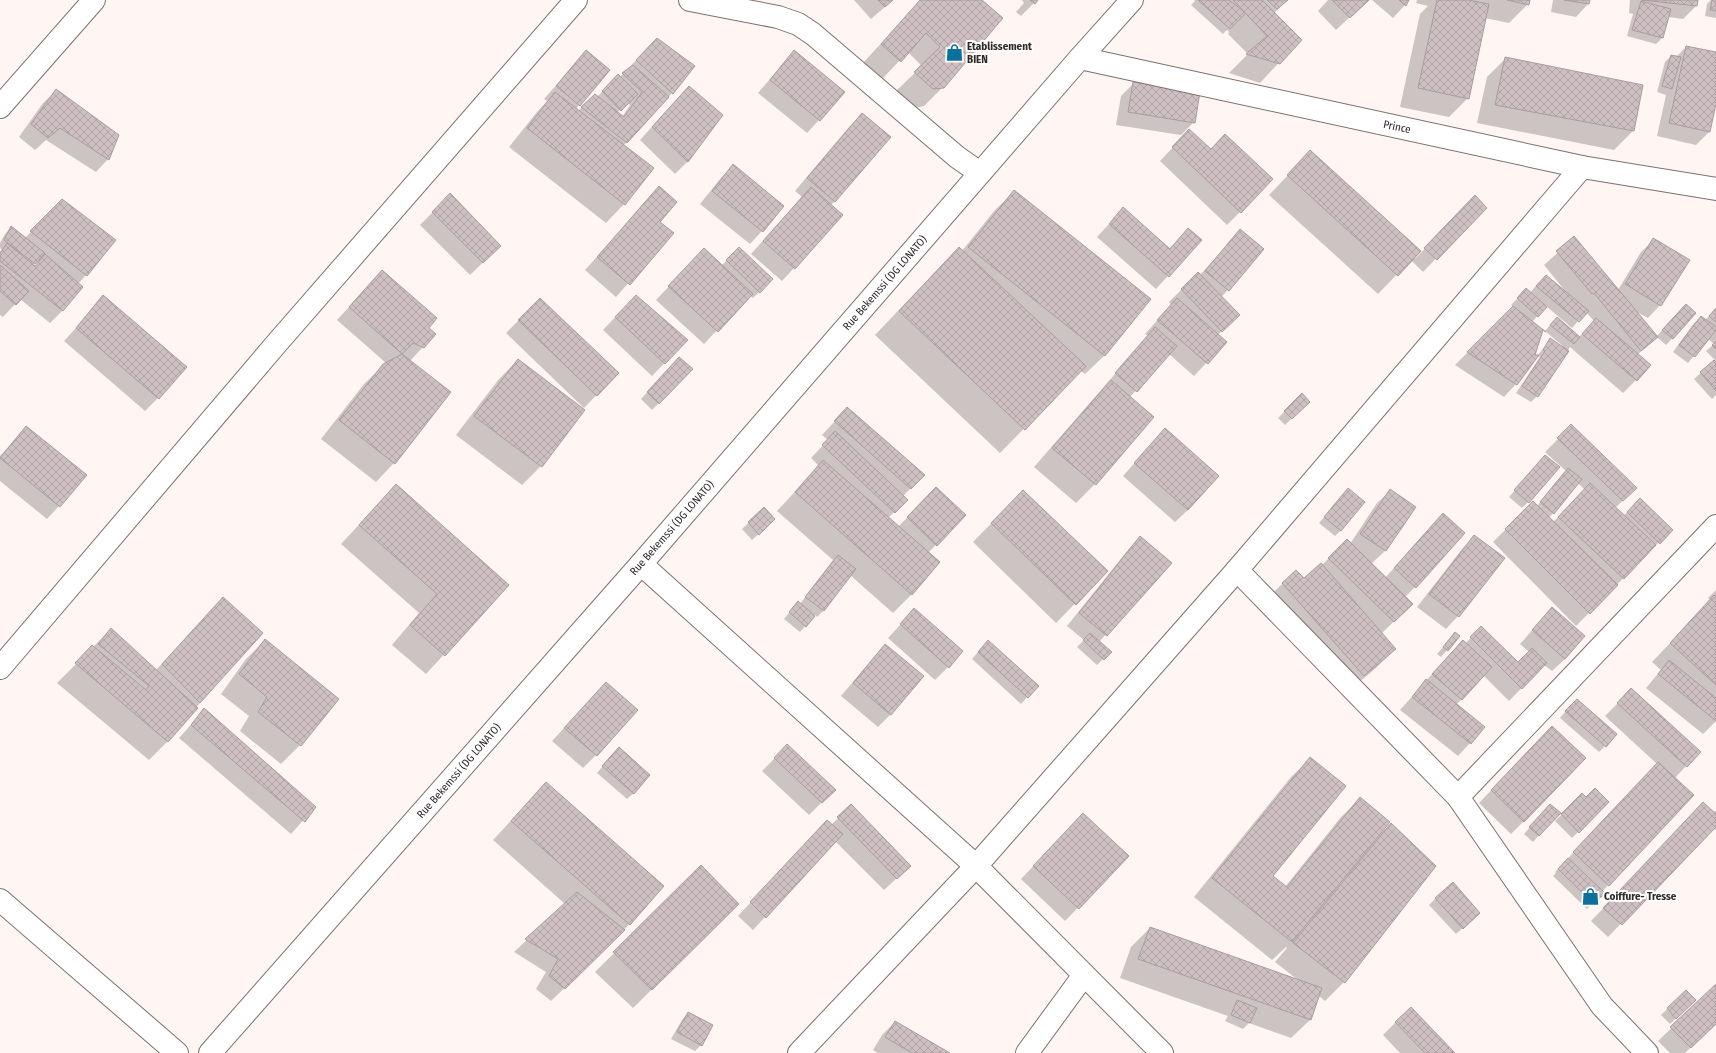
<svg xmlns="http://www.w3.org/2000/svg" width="1716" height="1053" font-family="'Fira Sans Condensed',sans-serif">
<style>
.shadow{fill:#0003;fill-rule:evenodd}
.building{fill:url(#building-cross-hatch);stroke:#ab9c9f}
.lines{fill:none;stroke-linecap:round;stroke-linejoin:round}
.minor-casing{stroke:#7e716d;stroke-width:24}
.minor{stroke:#fff;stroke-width:22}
.labels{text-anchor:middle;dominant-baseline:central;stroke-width:4;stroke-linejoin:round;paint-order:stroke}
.poi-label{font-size:11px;font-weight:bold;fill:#2f2928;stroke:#fff;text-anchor:start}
.street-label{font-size:11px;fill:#2f2928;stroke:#fff}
</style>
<defs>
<pattern id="building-cross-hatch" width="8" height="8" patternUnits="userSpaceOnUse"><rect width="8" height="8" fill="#cebfc2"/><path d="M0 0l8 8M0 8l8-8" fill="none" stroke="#b1a4a7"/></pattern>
</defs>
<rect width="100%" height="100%" fill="#fff5f3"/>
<g class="shadow">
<path d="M854,0H893L871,19Z"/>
<path d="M921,0H981L943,87L924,106L914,108L896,91L922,66L908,52L881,80L863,63Z"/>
<path d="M1022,0H1037L1021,16L1016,12L1024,3Z"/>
<path d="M1194,0H1288L1274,13L1300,40L1260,83L1229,73L1248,54L1228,34L1229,32L1227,30L1223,34L1191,5L1195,1Z"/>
<path d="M1328,0H1368L1336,30L1318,11Z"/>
<path d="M1372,0H1408L1405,5L1393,18Z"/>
<path d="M1417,0H1529L1528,4L1509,23L1485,18L1468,98L1449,117L1400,107L1420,14L1428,6L1416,3Z"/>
<path d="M1553,0H1589L1588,4L1576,17L1551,12Z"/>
<path d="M1630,0H1697L1696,6L1683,19L1668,17L1662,38L1656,44L1627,36L1633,14L1629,13Z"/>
<path d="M1711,0H1716V18L1705,16L1707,4Z"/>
<path d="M1686,47L1716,53V100L1709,132L1696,145L1657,136L1666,95L1657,92L1665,62L1671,56L1676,57Z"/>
<path d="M586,51L579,105L576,109L578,111L595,95L597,97L618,76L620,77L644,52L672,93L623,146L624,204L606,223L509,147L537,112L547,101L544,99ZM627,103L630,105L622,117L617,113Z"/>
<path d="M794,51L819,120L807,133L758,93Z"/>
<path d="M1505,59L1642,85L1633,131L1614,150L1477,123L1487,77Z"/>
<path d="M1134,83L1194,122L1181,135L1116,125L1121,96Z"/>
<path d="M56,91L108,159L96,172L46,140L35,150L19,137L43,103Z"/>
<path d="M676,100L688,161L675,174L640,140Z"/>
<path d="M862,114L835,201L831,205L794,268L782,281L751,254L802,197L795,191L849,127Z"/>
<path d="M1177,143L1240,212L1227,225L1160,161Z"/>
<path d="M1310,152L1415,259L1462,209L1485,208L1423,272L1411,260L1378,294L1269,195Z"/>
<path d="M733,166L762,231L750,244L700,204L721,178Z"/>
<path d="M659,188L658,222L672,234L616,297L585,270Z"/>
<path d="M1014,192L1150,299L1104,356L1085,374L1081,371L1000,453L875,335L935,272L962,251L995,210Z"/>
<path d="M450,195L500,246L470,275L420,225Z"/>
<path d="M62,200L86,275L78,284L63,310L50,323L20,299L3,317L0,315V252L2,250L0,248V243L5,234L11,228L25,238ZM38,260L40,261L34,267L32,265Z"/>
<path d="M1123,209L1169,249L1188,229L1201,240L1156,289L1097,237Z"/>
<path d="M1241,230L1228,290L1221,297L1238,315L1218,335L1226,342L1194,376L1169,354L1130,397L1153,417L1095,484L1076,503L1034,467L1148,336L1145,334L1171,305L1169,302L1198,273L1200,275Z"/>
<path d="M1574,238L1618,290L1641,252L1654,240L1660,305L1648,318L1635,311L1656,337L1680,311L1695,314L1666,345L1657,337L1637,355L1649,366L1636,380L1623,393L1570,347L1537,396L1531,402L1516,393L1540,357L1537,356L1550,340L1562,348L1563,346L1545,331L1550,325L1579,337L1594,321L1586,312L1572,328L1546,306L1532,322L1516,384L1504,397L1455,365L1513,307L1511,305L1520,296L1530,293L1539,282L1566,292L1544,265Z"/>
<path d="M739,248L772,279L753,298L750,295L704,344L656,300L691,263L721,266Z"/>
<path d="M382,271L427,328L423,347L410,361L394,463L376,482L321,439L364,384L386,363L337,320Z"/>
<path d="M104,297L158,398L145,411L64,341Z"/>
<path d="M540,299L618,373L584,408L506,333Z"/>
<path d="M623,309L687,340L652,376L603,330Z"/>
<path d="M1716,309V395L1712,399L1694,379L1715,360L1706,351L1714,344L1708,339L1688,363L1673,352L1694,323L1701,317L1705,320Z"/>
<path d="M518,360L584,410L541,466L522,485L456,435L499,379Z"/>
<path d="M673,365L691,369L652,410L641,399Z"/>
<path d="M1302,394L1309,402L1285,425L1278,418Z"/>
<path d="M835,421L911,488L903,496L907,500L888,518L898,527L936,488L965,515L928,553L912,594L893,613L850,575L824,610L817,617L815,615L800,632L784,619L792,609L800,604L833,560L777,511L819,466L811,458L828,440L822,435Z"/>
<path d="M1571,426L1636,488L1615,508L1623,516L1640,500L1671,530L1576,626L1493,542L1533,502L1537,506L1566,471L1545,452ZM1578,483L1585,490L1553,522L1549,518Z"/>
<path d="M26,427L59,506L47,519L0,481V456Z"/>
<path d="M1165,429L1188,510L1175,522L1123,476Z"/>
<path d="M1539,462L1528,502L1522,508L1509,497Z"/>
<path d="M396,485L508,585L426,674L392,645L419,613L341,544Z"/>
<path d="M1348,489L1341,530L1335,536L1319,523Z"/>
<path d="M1023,491L1107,571L1056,623L973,542Z"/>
<path d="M1390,491L1415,507L1385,551L1371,564L1385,578L1431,527L1415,587L1405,597L1412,604L1381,634L1395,649L1376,668L1345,694L1264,602L1283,583L1304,579L1322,565L1347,540L1350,544L1377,503Z"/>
<path d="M764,508L768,525L752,540L742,529Z"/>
<path d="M1475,536L1458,616L1446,629L1417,607L1462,549Z"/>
<path d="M1140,537L1171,563L1099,642L1110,652L1097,665L1077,647L1084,640L1067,626L1128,550Z"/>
<path d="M1716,590V721L1703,734L1646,688L1661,670L1652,662L1711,600L1708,598Z"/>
<path d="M1552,608L1565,659L1552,671L1544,665L1509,701L1483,675L1456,705L1470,743L1458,756L1400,710L1450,654L1465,644L1481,627L1518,663L1529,652L1520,644Z"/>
<path d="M914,610L948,667L935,680L888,638Z"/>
<path d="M205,617L200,703L168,741L149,760L57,683L111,629L156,670Z"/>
<path d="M1455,633L1459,636L1441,657L1437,654Z"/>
<path d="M265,640L300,745L281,764L240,731L249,716L221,694L246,659Z"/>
<path d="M885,646L891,714L878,727L841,696L873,658Z"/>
<path d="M982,647L1037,686L1021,704L972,659Z"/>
<path d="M606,683L596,755L583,768L552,741Z"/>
<path d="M1619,702L1686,766L1675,778L1608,885L1602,892L1603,893L1587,909L1553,876L1556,873L1555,872L1657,764L1605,716Z"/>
<path d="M1570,706L1605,746L1599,752L1560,718Z"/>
<path d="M204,710L315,807L291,834L179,738Z"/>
<path d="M1539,740L1524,821L1511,834L1479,803Z"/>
<path d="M612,755L634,793L627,799L597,773Z"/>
<path d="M775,758L834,790L809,815L762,771Z"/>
<path d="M1310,759L1271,876L1285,887L1341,817L1360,799L1382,832L1391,824L1435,866L1344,982L1325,1001L1319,996L1310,1020L1291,1038L1249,1023L1243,1029L1225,1021L1228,1016L1120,978L1131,947L1150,928L1298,980L1275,962L1287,948L1286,947L1272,960L1194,897L1291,777Z"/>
<path d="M546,783L663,886L623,931L551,1001L536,989L546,972L514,952L565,904L493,840Z"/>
<path d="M1582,795L1586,798L1608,802L1572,838L1555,821Z"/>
<path d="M851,806L897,878L884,890L835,841L753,930L738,916L827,821L831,825Z"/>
<path d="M1716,810V830L1713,828L1608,937L1591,921L1691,817L1713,813Z"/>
<path d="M1544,811L1539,835L1533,842L1524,834Z"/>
<path d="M1071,827L1128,856L1065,921L1021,879Z"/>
<path d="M701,867L738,904L633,1008L595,972Z"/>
<path d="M1436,898L1473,919L1456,934L1429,905Z"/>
<path d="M1716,985V1023L1685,1053H1670L1658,1041Z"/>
<path d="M1686,991L1695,1000L1670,1024L1661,1015Z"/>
<path d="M688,1013L701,1045L695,1051L671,1039L682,1020Z"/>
<path d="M895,1022L948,1053H878L873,1050L882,1035Z"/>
<path d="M1396,1022L1454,1053H1400L1383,1035Z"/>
</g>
<g class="building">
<path d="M878,0H893L885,7Z"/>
<path d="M920,0H982L1003,18L944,88L933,89L914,72L940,47L926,33L901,62L881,44Z"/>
<path d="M1030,0H1038L1035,4Z"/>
<path d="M1198,0H1229L1246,13L1230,29Z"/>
<path d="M1233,0H1262L1302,40L1280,64L1246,54L1267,36Z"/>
<path d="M1267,0H1288L1277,9Z"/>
<path d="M1332,0H1369L1350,18Z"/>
<path d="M1399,0H1409L1406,6Z"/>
<path d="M1437,0H1468L1489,4L1469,99L1418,88Z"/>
<path d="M1507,0H1530L1529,5Z"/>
<path d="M1564,0H1590L1589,4Z"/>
<path d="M1641,0H1698L1697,6Z"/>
<path d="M1712,0H1716V11L1710,10Z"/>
<path d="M1641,1L1671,9L1663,38L1632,30Z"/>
<path d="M657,38L695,66L673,94L636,60Z"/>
<path d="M1686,46L1716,52V104L1710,132L1669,123Z"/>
<path d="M586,50L610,70L580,106L556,86Z"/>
<path d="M794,50L845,92L820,121L770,80Z"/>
<path d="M1671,55L1681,57L1672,89L1662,86Z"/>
<path d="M1505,57L1643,85L1634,131L1495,105Z"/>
<path d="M633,65L669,97L627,143L581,107L595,94L624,117L642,92L622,73Z"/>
<path d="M618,74L638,94L621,111L602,91Z"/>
<path d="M1133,82L1200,92L1195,123L1128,112Z"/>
<path d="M689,86L723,115L688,162L652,127Z"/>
<path d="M56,89L119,135L109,160L60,128L48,138L31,124Z"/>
<path d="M555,92L654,168L625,205L527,128Z"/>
<path d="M862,113L891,137L835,202L807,178Z"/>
<path d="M1189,129L1211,149L1225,134L1273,179L1241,213L1172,147Z"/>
<path d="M1310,150L1421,251L1398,276L1287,175Z"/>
<path d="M733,164L784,206L763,232L712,191Z"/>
<path d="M659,186L677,202L660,222L674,233L630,285L597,257Z"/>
<path d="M811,187L843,215L795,269L763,241Z"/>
<path d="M1014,190L1151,299L1105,356L968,247Z"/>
<path d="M450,193L501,246L483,263L432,212Z"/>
<path d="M1475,195L1487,208L1437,260L1424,248Z"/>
<path d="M62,199L116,240L87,276L30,231Z"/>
<path d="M1123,207L1170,249L1188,228L1202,240L1169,277L1109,224Z"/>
<path d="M11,226L45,253L35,264L4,240Z"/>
<path d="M1240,229L1264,249L1229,291L1205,271Z"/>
<path d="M1574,236L1658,337L1641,351L1594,293L1592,294L1556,251Z"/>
<path d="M1653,238L1690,260L1661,306L1625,284Z"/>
<path d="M7,243L35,266L45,254L83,287L63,311L0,261V253Z"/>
<path d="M739,247L773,279L760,293L726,260Z"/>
<path d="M959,247L1086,366L1025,430L899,311Z"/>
<path d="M704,248L753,294L718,332L668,286Z"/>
<path d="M0,265L29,291L16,305L0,291Z"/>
<path d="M382,270L437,318L429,328L436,334L424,348L413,343L402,354L349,307Z"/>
<path d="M1198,272L1240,315L1222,332L1181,289Z"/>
<path d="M1546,275L1589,311L1579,322L1536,286Z"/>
<path d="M1526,288L1547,307L1538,317L1517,298Z"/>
<path d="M103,295L187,367L159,399L76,328Z"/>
<path d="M636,295L688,340L665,364L615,317Z"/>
<path d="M540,298L619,373L597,396L518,320Z"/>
<path d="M1177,298L1227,342L1208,364L1157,320Z"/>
<path d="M1686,304L1696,313L1673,339L1662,330Z"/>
<path d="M1513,306L1546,332L1543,330L1535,355H1539L1517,385L1467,352Z"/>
<path d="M1716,308V322L1709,316Z"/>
<path d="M1701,316L1716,327V330L1695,357L1679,345Z"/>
<path d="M1557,317L1580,337L1574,344L1550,325Z"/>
<path d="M1596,318L1651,365L1637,381L1582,334Z"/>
<path d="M1155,327L1177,346L1137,392L1115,373Z"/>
<path d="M1550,338L1569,351L1538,397L1522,386L1545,351L1543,350Z"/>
<path d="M1716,341V349L1712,345Z"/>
<path d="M402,354L451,392L395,464L339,420L383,364Z"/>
<path d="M679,357L693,369L659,404L647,392Z"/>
<path d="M518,359L585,410L542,467L474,416Z"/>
<path d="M1714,360L1716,362V391L1700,372Z"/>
<path d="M1111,380L1154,417L1096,485L1052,448Z"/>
<path d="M1302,393L1310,402L1292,419L1284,411Z"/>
<path d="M847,407L925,475L911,489L834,421Z"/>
<path d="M1571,424L1637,488L1623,501L1557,438Z"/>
<path d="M26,426L87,475L60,507L0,458Z"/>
<path d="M1165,428L1219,476L1188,510L1134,463Z"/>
<path d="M835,431L908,500L895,513L822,445Z"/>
<path d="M1545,455L1560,467L1529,503L1514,490Z"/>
<path d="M823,460L940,562L912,595L795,492Z"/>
<path d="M1568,468L1582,479L1554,514L1540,502Z"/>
<path d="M1590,483L1656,545L1624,579L1558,517Z"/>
<path d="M396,484L509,585L445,656L410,625L437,594L359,525Z"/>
<path d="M936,487L966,515L937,546L907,517Z"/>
<path d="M1348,488L1365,502L1341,531L1324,517Z"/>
<path d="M1390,489L1416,507L1386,551L1360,534Z"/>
<path d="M1023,490L1108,571L1076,605L991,523Z"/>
<path d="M1640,498L1673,530L1660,544L1627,512Z"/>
<path d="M1533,501L1618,585L1590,614L1505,529Z"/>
<path d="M764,507L775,519L759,535L748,522Z"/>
<path d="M1443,513L1465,533L1416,588L1394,568Z"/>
<path d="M1474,535L1505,558L1459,617L1429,594Z"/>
<path d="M1140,536L1172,563L1107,636L1079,613Z"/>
<path d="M1347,539L1413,604L1394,622L1328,558Z"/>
<path d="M838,555L856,569L824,611L805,597Z"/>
<path d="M1321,563L1396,649L1364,676L1282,583L1296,570L1304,578Z"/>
<path d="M1714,595L1716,597V685L1670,643Z"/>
<path d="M223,597L263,633L200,703L162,664Z"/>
<path d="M798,601L815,616L806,627L789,612Z"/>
<path d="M1552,607L1585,636L1565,659L1532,630Z"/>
<path d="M914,608L963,651L949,668L900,624Z"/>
<path d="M1481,626L1518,662L1532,648L1547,663L1522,689L1470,637Z"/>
<path d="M111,628L198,708L168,742L75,663L92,645L146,690L149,686L98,644Z"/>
<path d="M1455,632L1460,636L1448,651L1443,647Z"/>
<path d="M1090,633L1112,652L1104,660L1083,640Z"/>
<path d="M265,639L339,699L301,746L258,712L267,697L239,674Z"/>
<path d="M988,640L1039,686L1028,698L978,652Z"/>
<path d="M1463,640L1492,667L1462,700L1432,674Z"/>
<path d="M885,644L924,676L891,715L853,683Z"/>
<path d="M1669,660L1716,698V721L1658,674Z"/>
<path d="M1426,679L1485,727L1471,744L1412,697Z"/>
<path d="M606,682L638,710L597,756L564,728Z"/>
<path d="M1631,688L1701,752L1687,767L1617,703Z"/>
<path d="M1577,699L1617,734L1606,747L1565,711Z"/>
<path d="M204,708L316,807L305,822L191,725Z"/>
<path d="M1552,726L1586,758L1524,822L1491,790Z"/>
<path d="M787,744L836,790L822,803L774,758Z"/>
<path d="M619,747L650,775L634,794L602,766Z"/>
<path d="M1310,757L1346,786L1273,876L1287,887L1360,797L1390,822L1292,942L1212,878Z"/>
<path d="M1658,762L1694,795L1609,886L1573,852Z"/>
<path d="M546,782L664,886L630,925L511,821Z"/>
<path d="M1595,788L1609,802L1579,833L1561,814L1582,793L1586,797Z"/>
<path d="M1703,802L1716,814V827L1622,925L1603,908Z"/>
<path d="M851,804L911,866L897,879L837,817Z"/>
<path d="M1550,804L1561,813L1539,836L1529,827Z"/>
<path d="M1083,813L1129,856L1079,909L1033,866Z"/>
<path d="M827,820L843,834L766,918L750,902Z"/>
<path d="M1391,823L1436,866L1345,983L1293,943Z"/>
<path d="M1568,858L1605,893L1594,904L1558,869Z"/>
<path d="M701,865L739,904L652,990L613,952Z"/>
<path d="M1453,882L1480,913L1463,929L1435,898Z"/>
<path d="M577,892L625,930L565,989L549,976L558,959L525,939Z"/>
<path d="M1150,927L1322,988L1311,1020L1138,959Z"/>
<path d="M1716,984V1024L1691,1048L1670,1027Z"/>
<path d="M1686,990L1696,1000L1676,1019L1667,1008Z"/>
<path d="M1237,1000L1257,1008L1250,1023L1231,1015Z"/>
<path d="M1411,1007L1455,1053H1425L1395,1022Z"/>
<path d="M688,1012L713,1025L702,1046L677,1032Z"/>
<path d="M895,1021L950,1053H912L885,1037Z"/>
</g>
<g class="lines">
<defs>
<g id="minor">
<path d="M690,0L778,17L798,24L813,34L957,157L980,173"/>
<path d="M1080,58L1582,167L1716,189"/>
<path d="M0,107L94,0"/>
<path d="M641,564L976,866L1162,1053"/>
<path d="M1237,570L1458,797L1602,1006L1647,1053"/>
<path d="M0,668L277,343L576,0"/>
<path d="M1458,797L1716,526"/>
<path d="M0,900L177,1053"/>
<path d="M210,1053L641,564L1080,58L1132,0"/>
<path d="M799,1053L976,866L1237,570L1582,167"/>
<path d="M1027,1053L1084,975"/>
</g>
</defs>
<use href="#minor" class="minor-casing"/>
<use href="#minor" class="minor"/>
</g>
<defs>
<symbol id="shop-bare" viewBox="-9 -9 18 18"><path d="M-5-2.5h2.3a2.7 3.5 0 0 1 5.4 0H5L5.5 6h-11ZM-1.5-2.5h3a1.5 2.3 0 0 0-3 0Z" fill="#0c6f9c" stroke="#fff" stroke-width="2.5" paint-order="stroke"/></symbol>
</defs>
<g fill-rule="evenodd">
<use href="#shop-bare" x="942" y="40" width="25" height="25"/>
<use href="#shop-bare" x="1578" y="884" width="25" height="25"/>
</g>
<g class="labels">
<g class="poi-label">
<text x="967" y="46">Etablissement<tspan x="967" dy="13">BIEN</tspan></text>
<text x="1604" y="896">Coiffure- Tresse</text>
</g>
<g class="street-label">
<text transform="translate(1397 127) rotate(12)">Prince</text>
<text transform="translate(885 283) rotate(-49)">Rue Bekemssi (DG LONATO)</text>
<text transform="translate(672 528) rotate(-49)">Rue Bekemssi (DG LONATO)</text>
<text transform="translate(459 771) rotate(-49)">Rue Bekemssi (DG LONATO)</text>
</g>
</g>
</svg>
